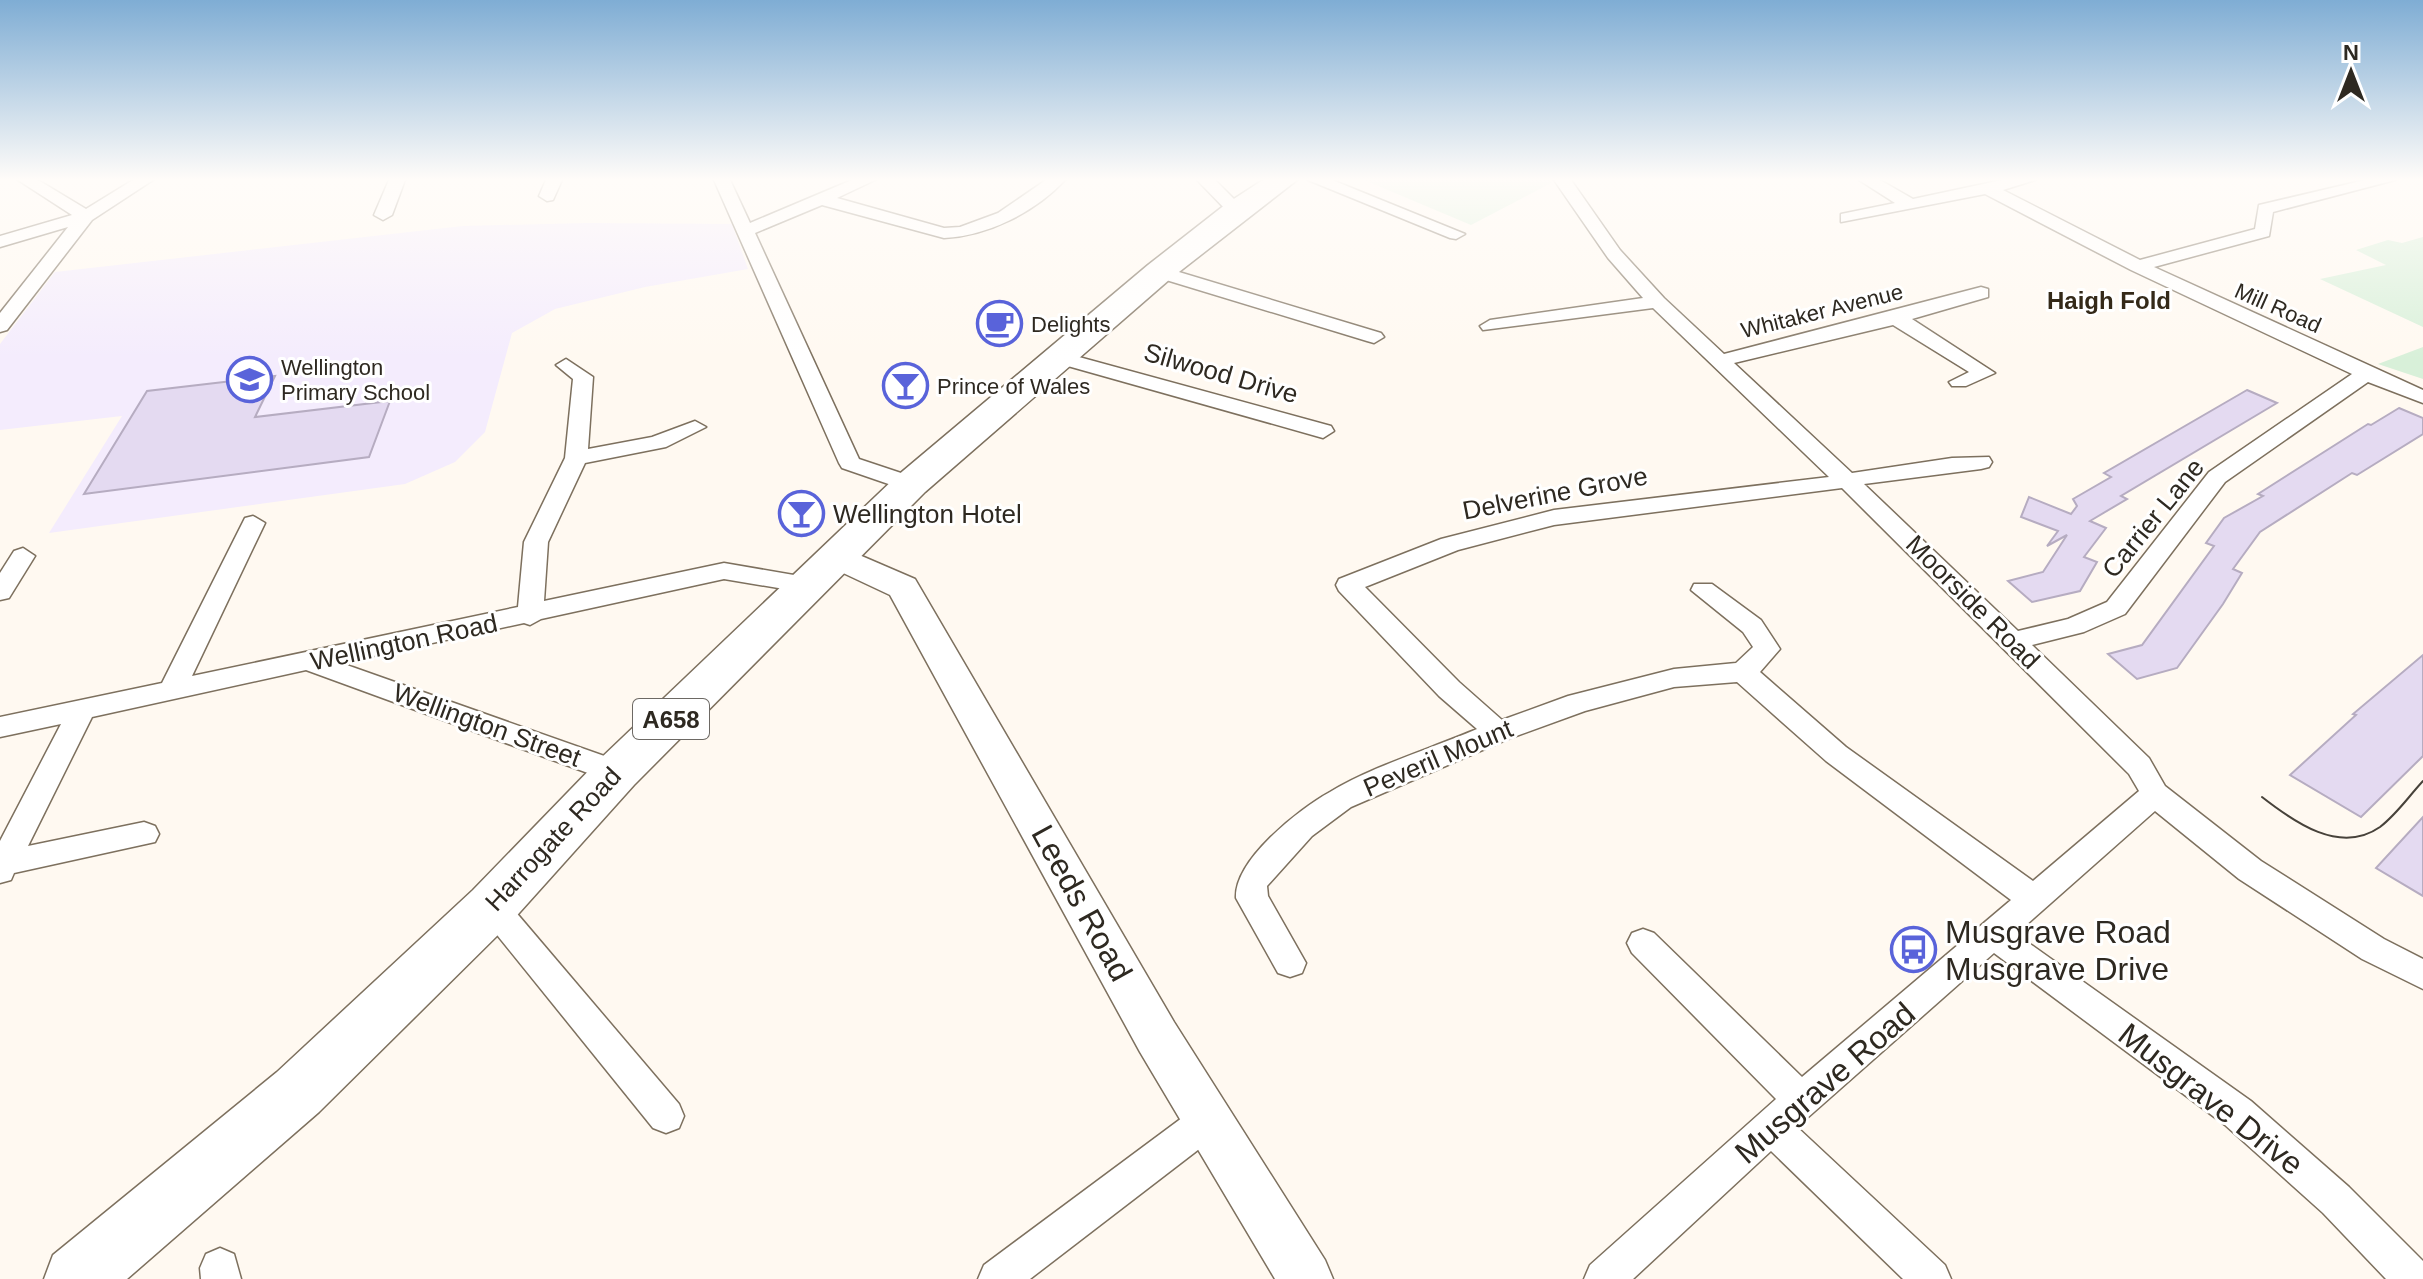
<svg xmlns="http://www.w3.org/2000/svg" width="2423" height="1279" font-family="Helvetica,sans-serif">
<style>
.education{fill:#f4ecfd}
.green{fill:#d8f0d9}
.building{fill:#e4daf1;stroke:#b6acc1;stroke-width:2}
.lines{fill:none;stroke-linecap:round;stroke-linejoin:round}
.street-casing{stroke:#7d705e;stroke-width:3}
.secondary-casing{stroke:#7d705e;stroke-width:3}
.highway-casing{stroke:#7d705e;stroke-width:3}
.street{fill:#fff;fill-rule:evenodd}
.secondary{fill:#fff;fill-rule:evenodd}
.highway{fill:#fff;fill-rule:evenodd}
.tram{stroke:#47423a;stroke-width:2}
.labels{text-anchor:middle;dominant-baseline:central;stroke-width:6;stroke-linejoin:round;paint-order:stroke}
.far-street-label{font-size:22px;fill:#2e2921;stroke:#fff}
.far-poi-label{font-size:22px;fill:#2e2921;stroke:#fff;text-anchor:start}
.far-neighbourhood-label{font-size:24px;font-weight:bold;fill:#342918;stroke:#fff}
.shield{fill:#fff;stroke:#6d6964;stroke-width:2}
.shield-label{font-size:24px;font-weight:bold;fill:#2e2921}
.street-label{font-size:26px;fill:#2e2921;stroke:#fff}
.poi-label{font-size:26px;fill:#2e2921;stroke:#fff;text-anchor:start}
.near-street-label{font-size:32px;fill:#2e2921;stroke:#fff}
.near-poi-label{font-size:32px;fill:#2e2921;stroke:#fff;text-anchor:start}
</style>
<rect width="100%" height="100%" fill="#fff9f1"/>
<path class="education" d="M587,223L732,224L748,269L645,287L555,309L512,333L485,432L455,462L405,484L49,533L122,416L0,430V344L55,272L463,226Z"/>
<g class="green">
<path d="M1364,180H1549L1551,183L1471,225Z"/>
<path d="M2423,237V327L2320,279L2386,265L2356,250L2388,240L2402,243Z"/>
<path d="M2423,347V379L2378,364Z"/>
</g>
<g class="building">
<path d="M275,376L255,417L390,401L369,457L84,494L147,391Z"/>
<path d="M2247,390L2277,403L2121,496L2127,499L2090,521L2106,528L2084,557L2097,562L2080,591L2032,602L2008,581L2043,572L2067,535L2047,546L2058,531L2021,517L2029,497L2071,514L2077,506L2073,499L2111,477L2104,473Z"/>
<path d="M2399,408L2423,418V434L2357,475L2352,473L2260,532L2233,569L2242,573L2223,604L2177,668L2137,679L2108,654L2142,645L2214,546L2206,543L2224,518L2263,496L2258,494L2368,424L2371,425Z"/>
<path d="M2423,655V756L2361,817L2290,775L2356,715L2353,714Z"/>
<path d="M2423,817V896L2376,868Z"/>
</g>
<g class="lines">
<defs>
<g id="street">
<path d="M18,180H38L86,209L133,180H153L92,220L7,330L0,332V313L68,227L0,247V236L72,215Z"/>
<path d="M389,180H405L392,215L383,220L374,215Z"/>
<path d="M546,180H562L553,200L547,201L539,196Z"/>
<path d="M714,180H730L750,223L852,180H875L837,198L944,228L960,227L998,213L1046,180H1065C1035,212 988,236 944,238L822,205L755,233L859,459L919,479L922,484L919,489H903L842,468L839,463Z"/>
<path d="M1197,180H1215L1245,210L1236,215L1230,214Z"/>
<path d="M1308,180H1332L1465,234L1456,239L1450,238Z"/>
<path d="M1554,180H1571L1620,250L1664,298L1724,354L1981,287L1988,289V297L1912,319L1995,373L1966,386H1952L1949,382L1969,372L1893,325L1734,363L1852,473L1952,458L1989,457L1992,462L1989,467L1981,469L1864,484L2018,631L2068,619L2107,602L2209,472L2352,374L2131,270L1985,194L1841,222V214L1895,203L1859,180H1880L1913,199L2002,180H2035L2003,190L2140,260L2255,229L2259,205L2365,180H2395L2273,212L2269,236L2154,267L2423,390V403L2368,382L2225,482L2125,614L2084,632L2032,645L2149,758L2165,786L2261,861L2384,939L2423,959V989L2362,959L2239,879L2155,811L2016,934L2251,1101L2349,1187L2423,1261V1279H2386L2323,1213L2225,1125L1994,953L1797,1127L1945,1265L1951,1279H1903L1771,1151L1633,1279H1584L1590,1265L1776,1099L1632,953L1627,943L1632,933L1643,929L1654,933L1802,1077L2011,900L1826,761L1737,682L1674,687L1585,711L1508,739L1351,807L1312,836L1267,886L1268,896L1306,963L1302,973L1290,977L1278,973L1236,898C1234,860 1299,809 1330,792C1373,766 1430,749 1477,729L1439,696L1339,591L1336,585L1339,579L1441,539L1554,510L1829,477L1653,308L1483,330L1480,326L1490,320L1643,298L1608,258ZM1842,488L2129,774L2139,791L2033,881L1846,747L1760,672L1780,649L1761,620L1712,584H1694L1691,590L1743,632L1753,647L1736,663L1674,669L1568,696L1502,720L1459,682L1365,587L1458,550L1554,525Z"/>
<path d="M1159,266L1381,333L1384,337L1374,343L1367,341L1153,276V268Z"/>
<path d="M1057,351L1331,426L1334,431L1323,438L1050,361L1047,357L1050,353Z"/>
<path d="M566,359L593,377L588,449L652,437L695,421L706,427L666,447L585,463L548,542L544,601L724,563L817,579L820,585L817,591L808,593L724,579L541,619L530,625L524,623L341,663L627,764L631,772L627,780L617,783L607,780L306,670L92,717L28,846L144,822L155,826L159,834L155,842L14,873L11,880L0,883V841L61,724L0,737V717L162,683L245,518L253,516L265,523L192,676L518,607L524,542L565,458L573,379L556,365Z"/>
<path d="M23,548L35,556L9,598L0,600V573L14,551Z"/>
<path d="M492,893L503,897L679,1104L684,1116L679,1128L666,1133L653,1128L481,915L476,906L481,897Z"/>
<path d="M1207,1104L1220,1109L1225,1121L1220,1133L1030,1279H978L984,1265L1194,1109Z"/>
<path d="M220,1248L234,1254L241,1279H201L200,1268L206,1254Z"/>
</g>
<path id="secondary" d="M836,545L915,579L1174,1022L1325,1260L1333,1279H1275L1140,1052L890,595L824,564L819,556L824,548Z"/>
<path id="highway" d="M1263,180H1297L1170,279L925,492L634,785L511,922L319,1112L127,1279H44L53,1255L277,1072L473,890L600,759L897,476L1148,265L1226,204Z"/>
</defs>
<use href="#street" class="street-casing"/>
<use href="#secondary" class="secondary-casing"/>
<use href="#highway" class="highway-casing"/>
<use href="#street" class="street"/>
<use href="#secondary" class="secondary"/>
<use href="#highway" class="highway"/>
<path class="tram" d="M2262,797C2294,822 2340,855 2380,827C2397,814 2409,796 2423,781"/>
</g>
<linearGradient id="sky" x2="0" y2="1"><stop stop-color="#7fadd4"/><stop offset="0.5" stop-color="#fffcf9"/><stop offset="1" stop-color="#fffcf9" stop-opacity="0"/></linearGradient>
<rect width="2423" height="359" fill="url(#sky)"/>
<defs>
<symbol id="cafe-ring" viewBox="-11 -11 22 22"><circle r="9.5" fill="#fff" stroke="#5963da" stroke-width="1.5"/><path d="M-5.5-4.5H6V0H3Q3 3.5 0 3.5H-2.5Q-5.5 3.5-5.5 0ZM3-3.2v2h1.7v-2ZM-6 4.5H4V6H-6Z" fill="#5963da"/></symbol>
<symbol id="school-ring" viewBox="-11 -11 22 22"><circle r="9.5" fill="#fff" stroke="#5963da" stroke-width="1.5"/><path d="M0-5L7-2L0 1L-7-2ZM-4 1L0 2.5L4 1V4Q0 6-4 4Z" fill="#5963da"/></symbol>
<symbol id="bar-ring" viewBox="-11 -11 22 22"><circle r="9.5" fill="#fff" stroke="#5963da" stroke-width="1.5"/><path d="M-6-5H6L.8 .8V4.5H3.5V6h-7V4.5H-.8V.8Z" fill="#5963da"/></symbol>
<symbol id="bus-ring" viewBox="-11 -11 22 22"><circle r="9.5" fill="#fff" stroke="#5963da" stroke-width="1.5"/><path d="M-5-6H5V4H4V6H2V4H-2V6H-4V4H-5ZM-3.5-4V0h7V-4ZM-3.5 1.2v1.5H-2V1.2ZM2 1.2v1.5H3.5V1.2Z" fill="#5963da"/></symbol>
</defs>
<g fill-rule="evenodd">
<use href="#cafe-ring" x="974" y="298" width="51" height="51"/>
<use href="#school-ring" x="224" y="354" width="51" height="51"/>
<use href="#bar-ring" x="880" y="360" width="51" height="51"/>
<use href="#bar-ring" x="776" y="488" width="51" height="51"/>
<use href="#bus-ring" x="1888" y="924" width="51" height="51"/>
</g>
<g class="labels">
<g class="far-street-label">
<text transform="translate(2278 308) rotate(24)">Mill Road</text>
<text transform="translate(1822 311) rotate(-14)">Whitaker Avenue</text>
</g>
<g class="far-poi-label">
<text x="1031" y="324">Delights</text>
<text x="281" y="367">Wellington<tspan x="281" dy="25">Primary School</tspan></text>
<text x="937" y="386">Prince of Wales</text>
</g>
<g class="far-neighbourhood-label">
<text x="2109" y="300">Haigh Fold</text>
</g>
<rect class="shield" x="633" y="699" width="76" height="40" rx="6"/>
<g class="shield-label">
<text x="671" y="719">A658</text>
</g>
<g class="street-label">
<text transform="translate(1221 373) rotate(16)">Silwood Drive</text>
<text transform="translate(1555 493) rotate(-11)">Delverine Grove</text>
<text transform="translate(2153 518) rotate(-51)">Carrier Lane</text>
<text transform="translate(1973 602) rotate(45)">Moorside Road</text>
<text transform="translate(404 642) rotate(-12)">Wellington Road</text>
<text transform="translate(487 725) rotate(20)">Wellington Street</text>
<text transform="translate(1438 758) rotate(-23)">Peveril Mount</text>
<text transform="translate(553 839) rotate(-47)">Harrogate Road</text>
</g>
<g class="poi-label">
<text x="833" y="514">Wellington Hotel</text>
</g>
<g class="near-street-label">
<text transform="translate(1082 903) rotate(61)">Leeds Road</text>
<text transform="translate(1825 1083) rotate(-41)">Musgrave Road</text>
<text transform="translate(2211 1099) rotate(38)">Musgrave Drive</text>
</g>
<g class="near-poi-label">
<text x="1945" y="932">Musgrave Road<tspan x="1945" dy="37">Musgrave Drive</tspan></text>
</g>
</g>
<g transform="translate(2351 72)" stroke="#ffffff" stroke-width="6" paint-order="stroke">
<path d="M0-6L14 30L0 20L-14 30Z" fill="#2e2921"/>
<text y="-12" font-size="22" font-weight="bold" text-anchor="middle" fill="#2e2921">N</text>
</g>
</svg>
